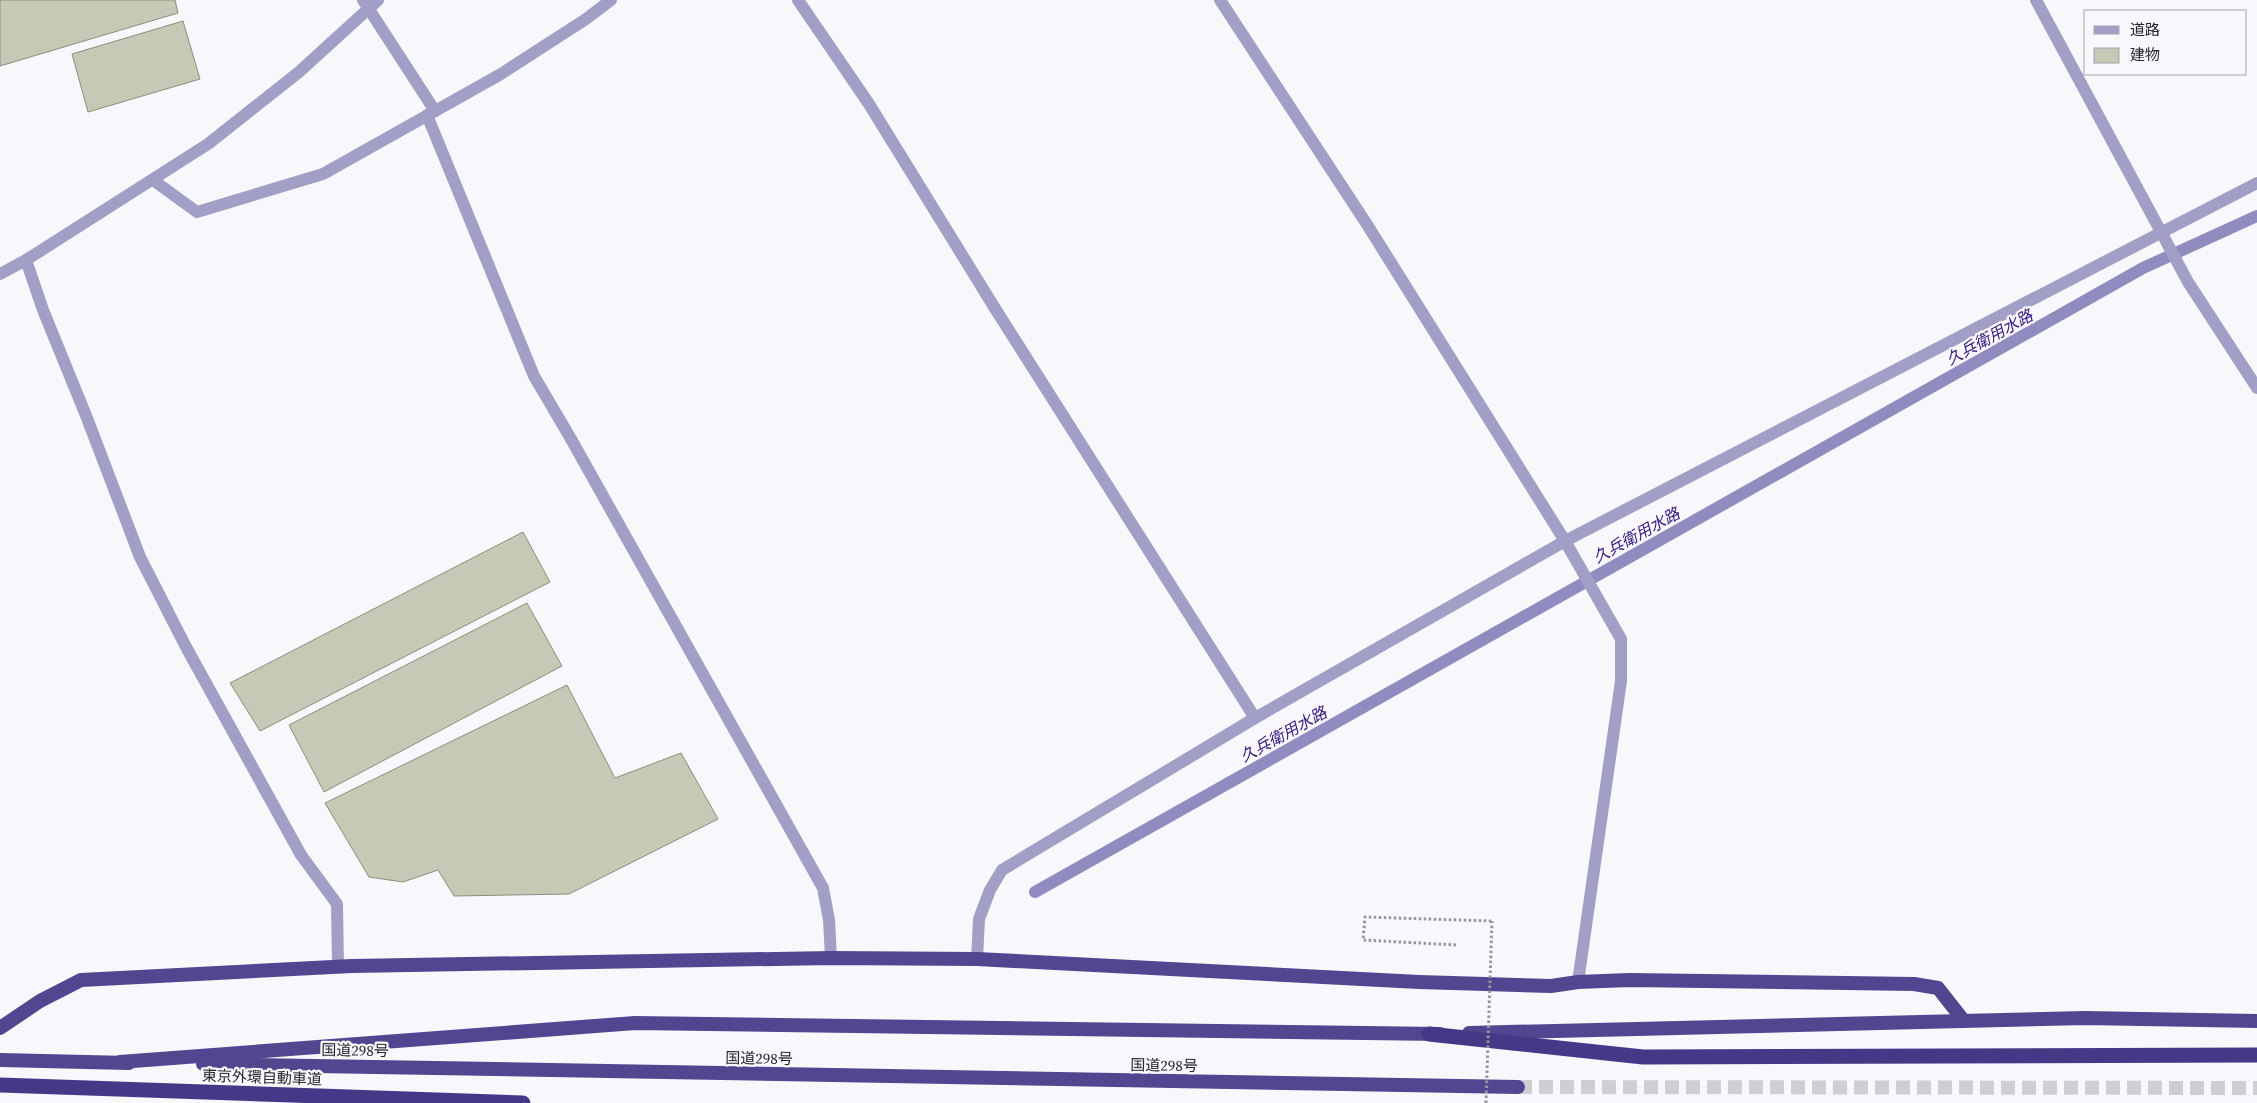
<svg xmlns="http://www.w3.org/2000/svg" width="2257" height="1103" font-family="'Source Serif 4','Noto Sans JP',serif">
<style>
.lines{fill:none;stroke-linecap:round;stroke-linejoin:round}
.stream{stroke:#908cc0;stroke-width:12}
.building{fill:#c8c8b6;stroke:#8d8d7b}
.trunk-tunnel{stroke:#ceced3;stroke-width:14;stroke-dasharray:14 7;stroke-linecap:butt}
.path{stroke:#96969b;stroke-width:3;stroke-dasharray:2.5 2.5;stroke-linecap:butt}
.minor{stroke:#a29fc7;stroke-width:12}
.tertiary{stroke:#a29fc7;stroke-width:12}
.trunk{stroke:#524690;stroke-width:14}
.motorway{stroke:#463887;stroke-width:15}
.path-bridge{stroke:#96969b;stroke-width:3;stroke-dasharray:2.5 2.5;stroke-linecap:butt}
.labels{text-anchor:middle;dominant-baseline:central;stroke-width:4.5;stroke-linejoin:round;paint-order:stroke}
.street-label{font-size:15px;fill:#27262d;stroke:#f8f8fc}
.water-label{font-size:16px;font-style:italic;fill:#35167c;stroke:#f8f8fc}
</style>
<rect width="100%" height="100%" fill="#f8f8fc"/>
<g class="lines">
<path class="stream" d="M1035,892L2143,268L2257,216"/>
</g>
<g class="building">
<path d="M0,0H175L178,13L0,66Z"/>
<path d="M183,21L200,79L88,112L72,54Z"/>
<path d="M523,532L550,582L260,731L230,683Z"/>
<path d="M527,603L562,666L324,792L289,725Z"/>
<path d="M567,685L615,778L681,753L718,819L569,894L454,896L438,870L403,882L369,877L325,803Z"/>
</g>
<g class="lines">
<path class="trunk-tunnel" d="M1518,1087L2257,1088"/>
<path class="path" d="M1456,945L1363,940L1365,917L1492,921"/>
<g class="minor">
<path d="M363,0L435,111"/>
<path d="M798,0L869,104L996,310L1255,718"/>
<path d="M1220,0L1368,226L1565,541L1621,639V681L1578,982"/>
<path d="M2036,0L2188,282L2257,388"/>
<path d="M427,115L534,376L571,439"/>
<path d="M26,260L43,310L87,418L140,557L186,647L301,855L337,904L338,967"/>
<path d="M977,959L979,919L990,890L1002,870L1255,718L1565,541L2257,183"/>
</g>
<g class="tertiary">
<path d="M153,180L197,212L323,174L501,74L586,19L611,0"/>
<path d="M0,274L26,260L208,144L299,72L378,0"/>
<path d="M571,439L823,888L829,920L831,958"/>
</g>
<g class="trunk">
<path d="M0,1028L40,1001L81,980L352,966L831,958L977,959L1419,982L1551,986L1578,982L1629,980L1914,984L1938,988L1964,1021"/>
<path d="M1469,1033L2085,1018L2257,1021"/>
<path d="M0,1060L129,1063"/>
<path d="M120,1062L635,1023L1440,1034"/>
<path d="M203,1064L1518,1087"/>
</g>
<g class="motorway">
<path d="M1429,1034L1643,1057L2257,1055"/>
<path d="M0,1085L523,1103"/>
</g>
<path class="path-bridge" d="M1486,1103L1492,921"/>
</g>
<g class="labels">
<g class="street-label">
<text transform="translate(355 1050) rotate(1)">国道298号</text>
<text transform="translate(759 1058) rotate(1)">国道298号</text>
<text transform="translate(1164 1065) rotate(1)">国道298号</text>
<text transform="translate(262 1077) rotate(2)">東京外環自動車道</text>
</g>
<g class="water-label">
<text transform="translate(1989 337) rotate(-29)">久兵衛用水路</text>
<text transform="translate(1636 535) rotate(-29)">久兵衛用水路</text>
<text transform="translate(1283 734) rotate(-29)">久兵衛用水路</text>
</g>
</g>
<rect x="2084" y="10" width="162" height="65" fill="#f8f8fc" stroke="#a4a4a9"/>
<rect x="2094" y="26" width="25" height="8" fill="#a29fc7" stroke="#a4a4a9"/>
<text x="2130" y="35" font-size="15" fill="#27262d">道路</text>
<rect x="2094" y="48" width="25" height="15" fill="#c8c8b6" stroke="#a4a4a9"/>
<text x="2130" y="60" font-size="15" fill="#27262d">建物</text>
</svg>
